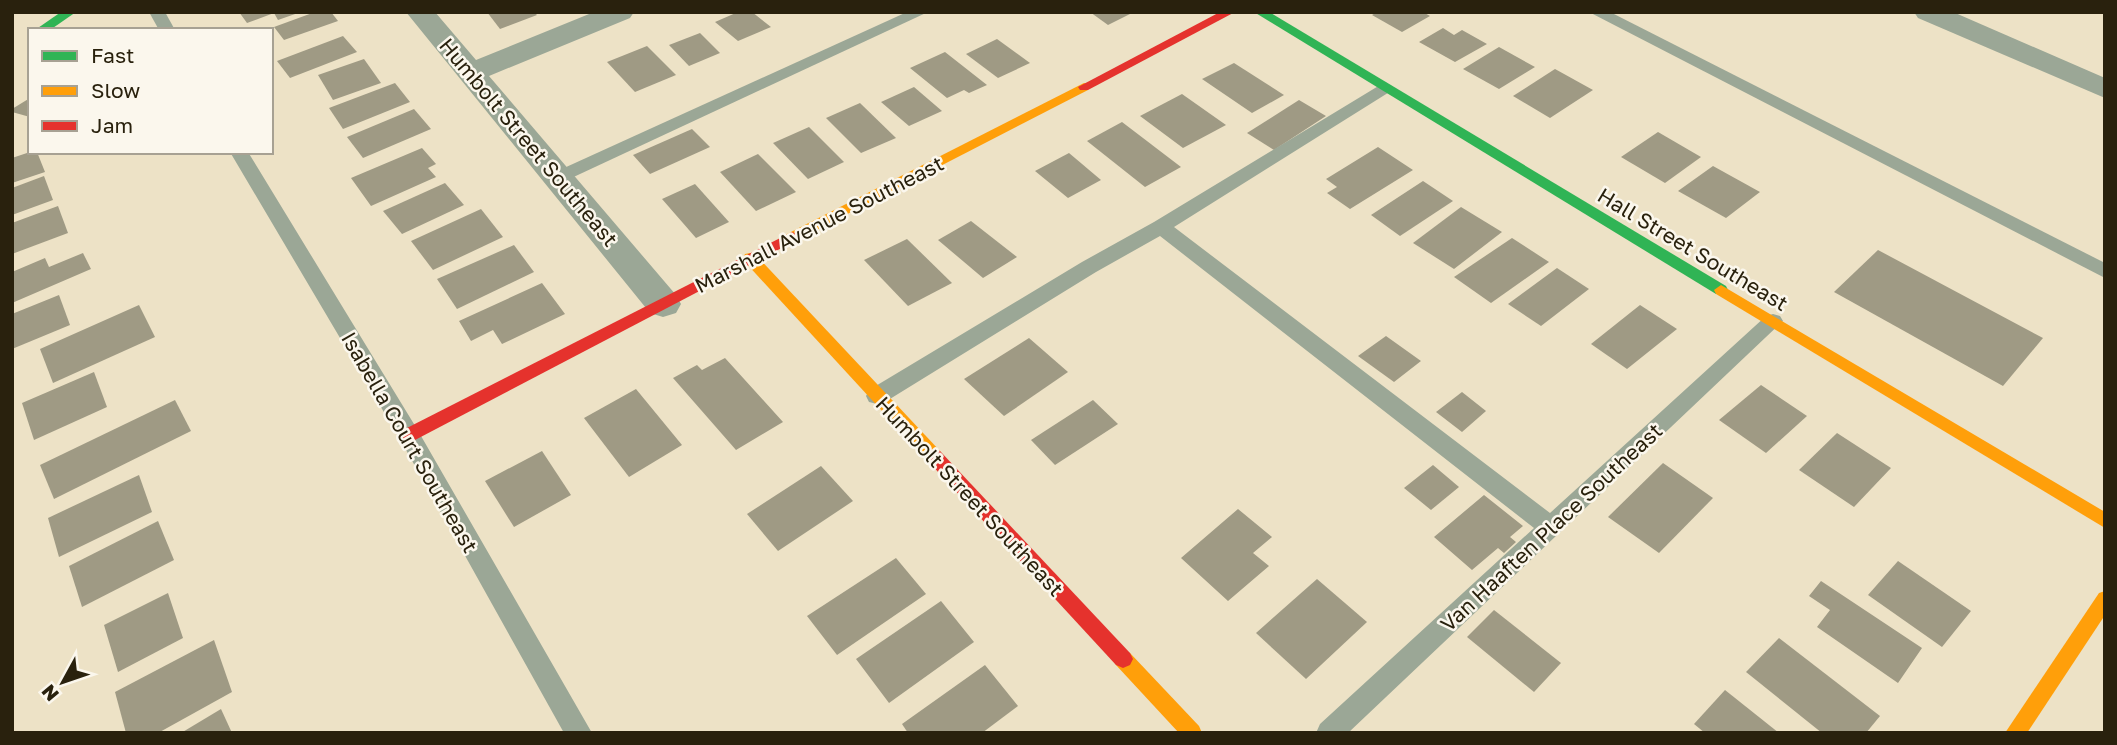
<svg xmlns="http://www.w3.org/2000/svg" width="2117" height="745" font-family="'Golos Text',sans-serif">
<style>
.building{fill:#9f9a84}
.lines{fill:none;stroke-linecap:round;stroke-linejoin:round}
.lane{fill:#9ba796;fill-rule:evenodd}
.street{fill:#9ba796;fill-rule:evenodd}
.fast{fill:#30b455;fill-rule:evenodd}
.slow{fill:#ff9f0a;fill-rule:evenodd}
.jam{fill:#e5322d;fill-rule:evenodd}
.labels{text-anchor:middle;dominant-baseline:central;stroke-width:5;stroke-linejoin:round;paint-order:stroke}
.street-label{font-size:21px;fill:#29210d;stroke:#fbf7ed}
</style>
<rect width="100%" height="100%" fill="#ede2c6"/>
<g class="building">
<path d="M239,12H298V13L278,20L274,13L247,23Z"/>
<path d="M315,12H331L338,21L284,40L274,27Z"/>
<path d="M487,12H534L537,15L500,29Z"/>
<path d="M738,12H752L771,27L738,41L715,22Z"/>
<path d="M1090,12H1134L1108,25Z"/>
<path d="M1377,12H1423L1430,16L1402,32L1372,15Z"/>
<path d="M1443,28L1454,35L1462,30L1487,44L1455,62L1419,42Z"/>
<path d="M700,33L720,53L689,66L669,45Z"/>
<path d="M343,36L357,52L290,78L277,61Z"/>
<path d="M997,39L1030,63L998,78L966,54Z"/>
<path d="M647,46L676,75L635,92L607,62Z"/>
<path d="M1499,47L1535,67L1499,89L1463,69Z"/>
<path d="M945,52L987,85L969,93L964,90L947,98L910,68Z"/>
<path d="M364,59L381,83L333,100L318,75Z"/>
<path d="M1234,63L1284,95L1252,113L1202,79Z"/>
<path d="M1555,69L1593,90L1550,118L1513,96Z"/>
<path d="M395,83L410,102L343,129L329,108Z"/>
<path d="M914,87L942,111L909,126L881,102Z"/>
<path d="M1182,94L1226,125L1183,148L1140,116Z"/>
<path d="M30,98V117L12,112V109Z"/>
<path d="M1299,100L1326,116L1274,150L1247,133Z"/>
<path d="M860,103L896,138L861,153L826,118Z"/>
<path d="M414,109L431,129L363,158L347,137Z"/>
<path d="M1122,122L1181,167L1145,187L1087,141Z"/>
<path d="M809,127L844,162L808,179L773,143Z"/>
<path d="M692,129L710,147L650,174L633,155Z"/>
<path d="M1658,132L1701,157L1665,183L1621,157Z"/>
<path d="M1378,147L1413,170L1350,209L1327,193L1337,187L1326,179Z"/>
<path d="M422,148L436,164L428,168L436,177L371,206L351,178Z"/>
<path d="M30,152H37L45,172L12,183V158Z"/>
<path d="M1069,153L1101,180L1068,198L1035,171Z"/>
<path d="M758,154L796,192L756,211L720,172Z"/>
<path d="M1713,166L1760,192L1726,218L1678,191Z"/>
<path d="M44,176L53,200L12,215V188Z"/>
<path d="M1423,181L1453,201L1400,236L1371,215Z"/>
<path d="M445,183L464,205L402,234L383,211Z"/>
<path d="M695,184L729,222L696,238L662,199Z"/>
<path d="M58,206L68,233L12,254V223Z"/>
<path d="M1461,207L1502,232L1454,269L1413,243Z"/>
<path d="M481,209L503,237L433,270L411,241Z"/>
<path d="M971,221L1017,257L983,278L938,240Z"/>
<path d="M1512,238L1549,262L1491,303L1454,277Z"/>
<path d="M907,239L952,283L908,306L864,260Z"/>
<path d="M514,245L534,272L457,309L437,279Z"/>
<path d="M1878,250L2043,338L2003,386L1834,292Z"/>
<path d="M83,253L91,269L12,303V272L45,258L49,267Z"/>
<path d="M1557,268L1589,289L1541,326L1508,304Z"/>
<path d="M542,283L565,314L502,344L493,330L471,341L459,321Z"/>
<path d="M59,295L70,325L12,349V314Z"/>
<path d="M139,305L155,337L53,383L40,349Z"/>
<path d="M1640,305L1677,329L1627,369L1591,344Z"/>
<path d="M1386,336L1421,361L1394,382L1358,356Z"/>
<path d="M1029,338L1068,372L1004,416L964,379Z"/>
<path d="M725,358L783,422L736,450L673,378L697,365L702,370Z"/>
<path d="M94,372L107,407L34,440L22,403Z"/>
<path d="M1761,385L1807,416L1766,453L1719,420Z"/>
<path d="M636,389L682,445L629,477L584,418Z"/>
<path d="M1462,392L1486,411L1462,432L1436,412Z"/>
<path d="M175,400L191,431L54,499L40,465Z"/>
<path d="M1093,400L1118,424L1055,465L1031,440Z"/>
<path d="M1837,433L1891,468L1854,507L1799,470Z"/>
<path d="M542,451L571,495L514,527L485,481Z"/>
<path d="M1663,463L1713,498L1659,553L1608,517Z"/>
<path d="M1433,465L1459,487L1431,510L1404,488Z"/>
<path d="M821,466L853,501L778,551L747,514Z"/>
<path d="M139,475L152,512L59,557L48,518Z"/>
<path d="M1484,495L1523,526L1510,537L1516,542L1504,553L1498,548L1472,570L1434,537Z"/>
<path d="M1238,509L1272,537L1253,553L1269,566L1228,601L1181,558Z"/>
<path d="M158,521L174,560L82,607L69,566Z"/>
<path d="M896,558L926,594L837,655L807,616Z"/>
<path d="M1898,561L1971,611L1942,647L1868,595Z"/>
<path d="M1317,579L1367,622L1306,679L1256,633Z"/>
<path d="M1821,581L1922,648L1898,683L1817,627L1830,610L1809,596Z"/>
<path d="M168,593L183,638L118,672L104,625Z"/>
<path d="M941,601L974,642L889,703L856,659Z"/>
<path d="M1494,610L1561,663L1534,692L1467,637Z"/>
<path d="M1779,638L1880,716L1866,733H1822L1746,672Z"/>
<path d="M214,640L232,692L158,733H126L115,692Z"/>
<path d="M985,665L1018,706L982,733H908L902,724Z"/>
<path d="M1725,690L1779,733H1705L1694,724Z"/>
<path d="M221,709L232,733H181Z"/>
</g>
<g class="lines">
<g class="lane">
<path d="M149,12H165L175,30H159Z"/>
<path d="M907,12H928L565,181L559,183L550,177L553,173Z"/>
<path d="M1589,12H1610L2105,263V278Z"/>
<path d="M1385,82L1393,87L1391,91L1174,227L1550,513L1766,316L1773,314L1780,316L1783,321L1348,733H1316L1320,724L1534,528L1160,236L1096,272L885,402L877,404L869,402L866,396L869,390L1082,262L1154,222Z"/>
<path d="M230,152H248L417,429L592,733H564L401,441Z"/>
</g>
<g class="street">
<path d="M406,12H435L476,60L594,12H634L630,18L489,76L676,295L681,304L676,313L663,317L650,313Z"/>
<path d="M1914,12H1953L2105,78V98L1918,18Z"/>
</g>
<g class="fast">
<path d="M61,12H76L50,30H35Z"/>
<path d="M1254,12H1269L1726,286L1728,290L1726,294H1716Z"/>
</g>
<g class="slow">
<path d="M1084,83L1088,84V90L797,240H787L785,237L787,234Z"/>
<path d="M750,253L755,254L940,451L942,456L940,461L934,463L928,461L745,262L743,258L745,254Z"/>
<path d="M1721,285L2105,512V528L1716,294L1714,290Z"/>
<path d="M2105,591V615L2027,733H2005L2099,593Z"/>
<path d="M1123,650L1130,653L1199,726L1202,733H1179L1116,665L1113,659L1116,653Z"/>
</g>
<g class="jam">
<path d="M1220,12H1235L1088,90H1080L1078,87Z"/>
<path d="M792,232L797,234L799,237L797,240L415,440H403L401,435L403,430Z"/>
<path d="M934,449L940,451L1130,653L1133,659L1130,665L1123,668L1116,665L928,461L926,456L928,451Z"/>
</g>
</g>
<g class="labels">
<g class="street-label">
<text transform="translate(529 142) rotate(50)">Humbolt Street Southeast</text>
<text transform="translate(819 224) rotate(-27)">Marshall Avenue Southeast</text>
<text transform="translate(1693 249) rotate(31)">Hall Street Southeast</text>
<text transform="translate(410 442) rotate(60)">Isabella Court Southeast</text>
<text transform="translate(970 496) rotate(47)">Humbolt Street Southeast</text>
<text transform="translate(1551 527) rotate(-43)">Van Haaften Place Southeast</text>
</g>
</g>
<rect width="2117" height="745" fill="none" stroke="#29210d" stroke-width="28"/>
<rect x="28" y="28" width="245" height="126" fill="#fbf7ed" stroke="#a7a193" stroke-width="2"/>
<rect x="42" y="51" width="35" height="10" fill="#30b455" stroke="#a7a193" stroke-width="2"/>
<text x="91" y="63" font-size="21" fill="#29210d">Fast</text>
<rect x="42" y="86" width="35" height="10" fill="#ff9f0a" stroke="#a7a193" stroke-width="2"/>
<text x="91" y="98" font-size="21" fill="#29210d">Slow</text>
<rect x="42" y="121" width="35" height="10" fill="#e5322d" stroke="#a7a193" stroke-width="2"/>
<text x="91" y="133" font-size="21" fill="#29210d">Jam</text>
<g transform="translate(63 682) rotate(230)" stroke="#fbf7ed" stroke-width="5" paint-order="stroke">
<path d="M0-5L12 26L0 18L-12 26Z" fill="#29210d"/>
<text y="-10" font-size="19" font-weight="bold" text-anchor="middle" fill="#29210d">N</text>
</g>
</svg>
